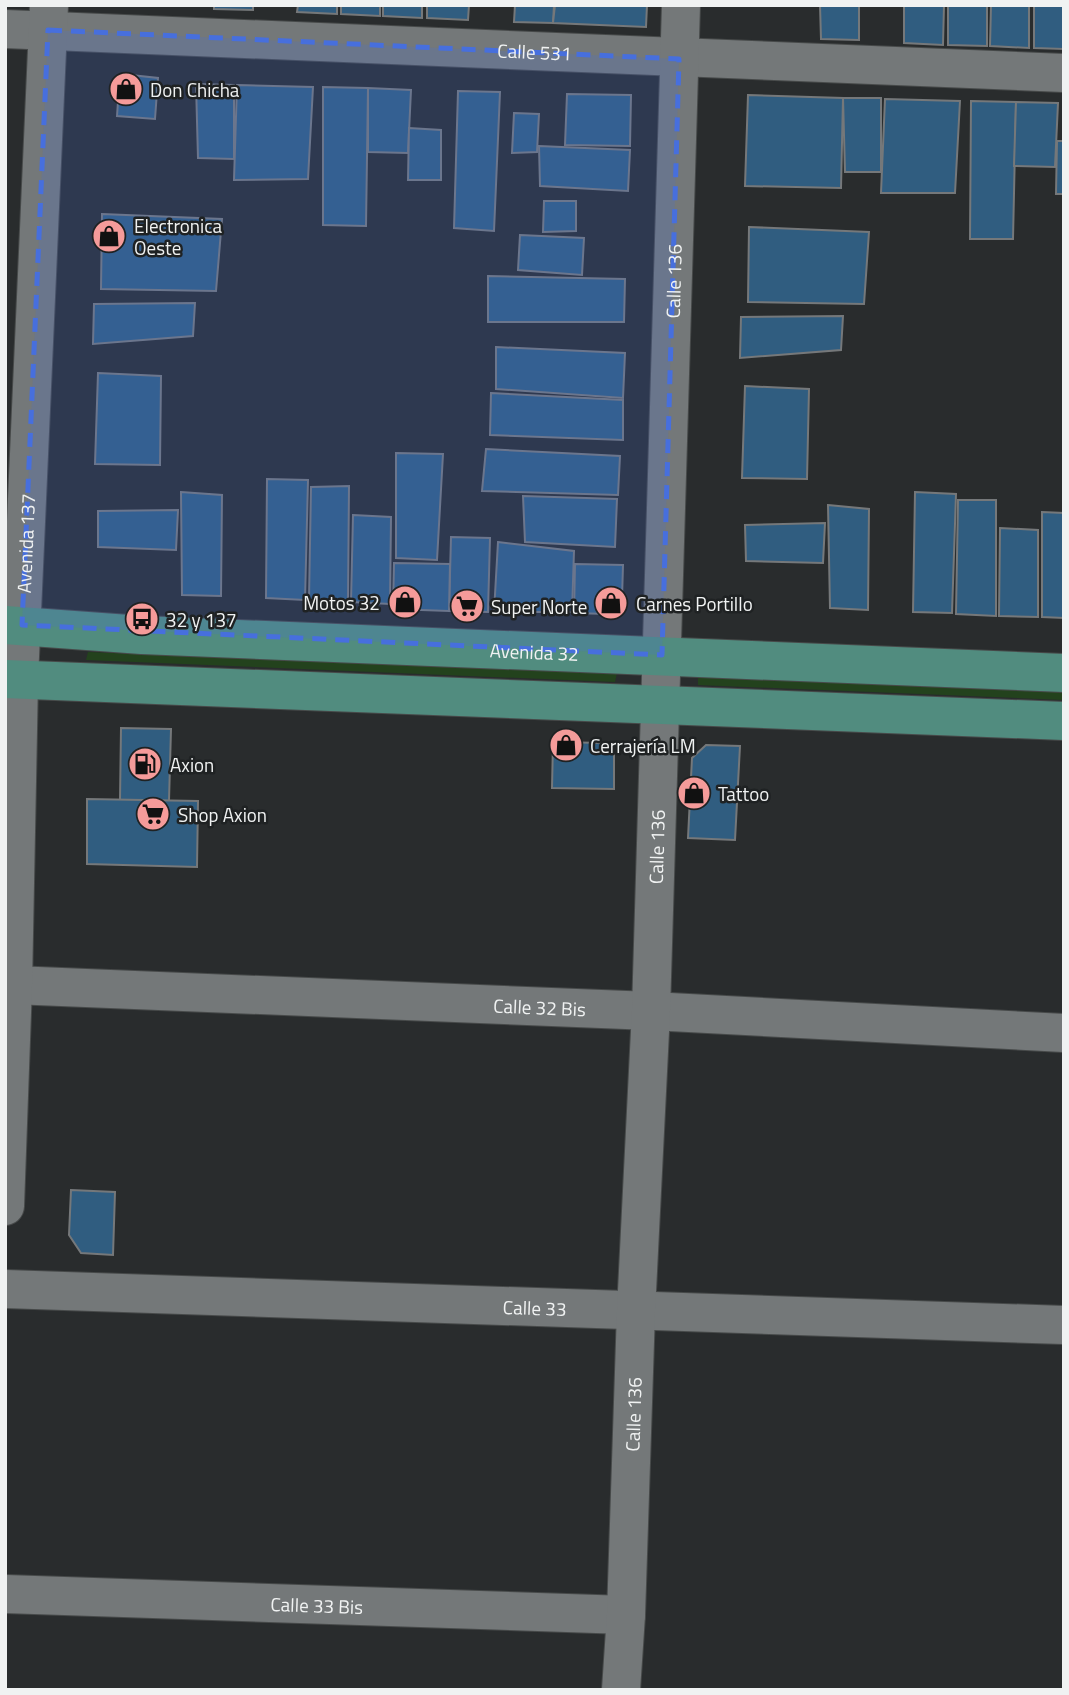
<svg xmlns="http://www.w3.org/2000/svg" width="1069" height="1695" font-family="'Titillium Web',sans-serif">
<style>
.green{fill:#23421d}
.building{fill:#305d80;stroke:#75787a;stroke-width:2}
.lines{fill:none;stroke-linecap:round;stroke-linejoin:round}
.minor-casing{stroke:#474a4a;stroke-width:40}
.major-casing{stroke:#474a4a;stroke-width:40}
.minor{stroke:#747879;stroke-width:38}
.major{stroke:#518c7f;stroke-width:38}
.marked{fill:#476fdd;fill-opacity:0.2;stroke:#476fdd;stroke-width:5;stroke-dasharray:14 9;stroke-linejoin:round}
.labels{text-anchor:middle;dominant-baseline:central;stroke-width:5;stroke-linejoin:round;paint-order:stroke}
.street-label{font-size:19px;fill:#f0f2f2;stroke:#1f2223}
.poi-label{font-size:19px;fill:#f0f2f2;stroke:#1f2223;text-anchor:start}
</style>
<rect width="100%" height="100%" fill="#292c2d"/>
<g class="green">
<path d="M88,652L617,673L615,682L86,660Z"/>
<path d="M698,676L1064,690V700L698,685Z"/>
</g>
<g class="building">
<path d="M214,5H253V10L214,9Z"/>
<path d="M298,5H337V14L297,12Z"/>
<path d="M341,5H380V16L341,14Z"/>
<path d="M383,5H422V18L383,16Z"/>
<path d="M427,5H469L468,20L427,18Z"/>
<path d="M515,5H554L553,23L514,22Z"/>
<path d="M555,5H647L646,27L553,23Z"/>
<path d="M820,5H859V40L821,39Z"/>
<path d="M904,5H944L943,45L904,43Z"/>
<path d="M948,5H987V46L948,45Z"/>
<path d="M991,5H1029V48L990,46Z"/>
<path d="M1034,5H1064V49L1034,48Z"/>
<path d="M131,75L158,78L155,119L117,116L119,87Z"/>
<path d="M196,84L234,85V159L198,158Z"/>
<path d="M237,85L313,87L308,179L234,180Z"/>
<path d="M323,87L368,88L366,226L323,225Z"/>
<path d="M368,88L411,90L408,153L368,152Z"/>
<path d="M458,91L500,92L494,231L454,228Z"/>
<path d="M567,94L631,95L630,146L565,145Z"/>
<path d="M748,95L843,98L841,188L745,186Z"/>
<path d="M843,98H881V172H845Z"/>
<path d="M885,99L960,101L955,193H881Z"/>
<path d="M971,101L1016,102L1013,239H970Z"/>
<path d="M1016,102L1058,103L1055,167L1014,166Z"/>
<path d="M514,113L539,114L537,152L512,153Z"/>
<path d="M409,128L441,130V180H408Z"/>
<path d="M1057,141H1064V194H1056Z"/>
<path d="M539,146L630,150L628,191L540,186Z"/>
<path d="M544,201H576V231L543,232Z"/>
<path d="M102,214L222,219L216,291L101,289Z"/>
<path d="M749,227L869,232L864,304L748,302Z"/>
<path d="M520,235L584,238L582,275L518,270Z"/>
<path d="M488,276L625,279L624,322H488Z"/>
<path d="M195,303L193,336L93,344L94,304Z"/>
<path d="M843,316L841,350L740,358L741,317Z"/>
<path d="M496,347L625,353L623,398L496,389Z"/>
<path d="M98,373L161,376L160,465L95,464Z"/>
<path d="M745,386L809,389L807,479L742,478Z"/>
<path d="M491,393L623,400V440L490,435Z"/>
<path d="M486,449L620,456L618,495L482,491Z"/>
<path d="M396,453L443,454L437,560L396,558Z"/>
<path d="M267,479L308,480L305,600L266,598Z"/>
<path d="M349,486L348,602L309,600L311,487Z"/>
<path d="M181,492L222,495L221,596L182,595Z"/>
<path d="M915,492L956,494L952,613L913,612Z"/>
<path d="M523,496L617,499L615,547L525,542Z"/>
<path d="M958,500H996V616L956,614Z"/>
<path d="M828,505L869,509L868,610L830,608Z"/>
<path d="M178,510L176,550L98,547V511Z"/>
<path d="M1042,512L1064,513V618L1042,617Z"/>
<path d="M353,515L391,517L390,604L351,602Z"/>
<path d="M825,523L823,563L746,561L745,525Z"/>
<path d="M1000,528L1038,530V617L999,616Z"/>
<path d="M451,537L490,538L488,612L449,611Z"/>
<path d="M498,542L574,551L572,612H494Z"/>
<path d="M394,563L450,564L449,611L393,609Z"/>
<path d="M575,564L623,565L622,599L608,614L574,613Z"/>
<path d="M121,728L171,729L169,801L120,800Z"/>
<path d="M553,742L605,743L614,754V789L552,788Z"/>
<path d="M706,745L740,746L735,840L688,838L692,758Z"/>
<path d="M87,799L198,801L197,867L87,864Z"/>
<path d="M71,1190L115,1192L113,1255L81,1253L69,1235Z"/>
</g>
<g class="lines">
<defs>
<g id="minor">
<path id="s1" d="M5,29L1064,73"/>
<path id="s2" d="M13,985L651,1011L1064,1033"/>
<path id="s3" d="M5,1206L13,985L19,679L49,5"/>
<path id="s4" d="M5,1289L1064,1325"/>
<path id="s5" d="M5,1594L626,1615"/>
<path id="s6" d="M621,1690L626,1615L636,1311L651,1011L681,5"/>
</g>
<g id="major">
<path id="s7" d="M5,625L142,635L1064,673"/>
<path d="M5,679L1064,721"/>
</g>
</defs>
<use href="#minor" class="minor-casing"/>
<use href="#major" class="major-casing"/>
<use href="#minor" class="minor"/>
<use href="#major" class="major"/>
</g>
<path class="marked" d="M48,30L679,59L662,655L22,625Z"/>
<defs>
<symbol id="shop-disc" viewBox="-11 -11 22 22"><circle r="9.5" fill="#f59b9a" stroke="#1f2223"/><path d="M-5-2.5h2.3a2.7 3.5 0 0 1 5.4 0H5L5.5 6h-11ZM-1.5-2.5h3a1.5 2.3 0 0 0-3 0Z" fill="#111"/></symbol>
<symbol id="supermarket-disc" viewBox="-11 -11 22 22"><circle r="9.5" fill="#f59b9a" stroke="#1f2223"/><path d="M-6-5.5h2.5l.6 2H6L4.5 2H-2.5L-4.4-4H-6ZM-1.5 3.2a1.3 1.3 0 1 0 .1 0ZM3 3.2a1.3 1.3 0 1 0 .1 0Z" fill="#111"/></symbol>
<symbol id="bus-disc" viewBox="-11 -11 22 22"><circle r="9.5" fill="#f59b9a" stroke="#1f2223"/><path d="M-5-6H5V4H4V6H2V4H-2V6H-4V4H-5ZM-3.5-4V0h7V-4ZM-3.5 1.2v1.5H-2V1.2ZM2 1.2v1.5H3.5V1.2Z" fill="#111"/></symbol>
<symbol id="fuel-disc" viewBox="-11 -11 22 22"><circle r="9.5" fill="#f59b9a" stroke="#1f2223"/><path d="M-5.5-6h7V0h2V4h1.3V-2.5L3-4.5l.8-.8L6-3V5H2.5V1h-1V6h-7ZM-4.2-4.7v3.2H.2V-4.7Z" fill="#111"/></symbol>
</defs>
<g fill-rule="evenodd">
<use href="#shop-disc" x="107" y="70" width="38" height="38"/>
<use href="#shop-disc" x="90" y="217" width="38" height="38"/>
<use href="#shop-disc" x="386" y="583" width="38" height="38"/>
<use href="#shop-disc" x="592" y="584" width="38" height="38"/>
<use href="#supermarket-disc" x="448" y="587" width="38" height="38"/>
<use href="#bus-disc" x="123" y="600" width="38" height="38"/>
<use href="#shop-disc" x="547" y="726" width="38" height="38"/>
<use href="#fuel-disc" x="126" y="745" width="38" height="38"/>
<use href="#shop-disc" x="675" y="774" width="38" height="38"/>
<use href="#supermarket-disc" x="134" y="795" width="38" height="38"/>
</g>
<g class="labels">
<g class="street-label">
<text stroke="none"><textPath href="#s1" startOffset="530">Calle 531</textPath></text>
<text stroke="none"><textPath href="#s6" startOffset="1410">Calle 136</textPath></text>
<text stroke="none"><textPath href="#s3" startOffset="663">Avenida 137</textPath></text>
<text stroke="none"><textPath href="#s7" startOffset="530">Avenida 32</textPath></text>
<text stroke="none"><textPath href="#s6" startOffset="844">Calle 136</textPath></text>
<text stroke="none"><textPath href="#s2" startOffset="527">Calle 32 Bis</textPath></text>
<text stroke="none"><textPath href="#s4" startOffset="530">Calle 33</textPath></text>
<text stroke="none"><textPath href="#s6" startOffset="276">Calle 136</textPath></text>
<text stroke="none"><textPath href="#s5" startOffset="312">Calle 33 Bis</textPath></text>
</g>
<g class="poi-label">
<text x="150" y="89">Don Chicha</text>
<text x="134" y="225">Electronica<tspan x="134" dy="22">Oeste</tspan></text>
<text x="380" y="602" text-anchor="end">Motos 32</text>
<text x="636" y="603">Carnes Portillo</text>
<text x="491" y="606">Super Norte</text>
<text x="166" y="619">32 y 137</text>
<text x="590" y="745">Cerrajería LM</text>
<text x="170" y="764">Axion</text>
<text x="718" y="793">Tattoo</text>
<text x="178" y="814">Shop Axion</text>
</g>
</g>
<rect width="1069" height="1695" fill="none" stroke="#f0f2f2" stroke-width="14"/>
</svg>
